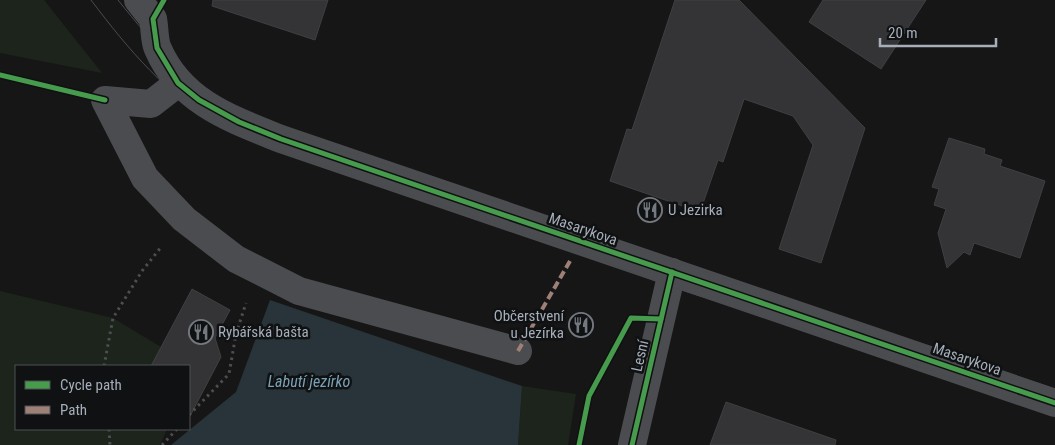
<svg xmlns="http://www.w3.org/2000/svg" width="1055" height="445" font-family="'Roboto Condensed',sans-serif">
<style>
.green{fill:#1c241c}
.water{fill:#283439}
.building{fill:#343436;stroke:#3f4043}
.lines{fill:none;stroke-linecap:round;stroke-linejoin:round}
.path{stroke:#4c4e51;stroke-width:3;stroke-dasharray:2.5 4;stroke-linecap:butt}
.minor{stroke:#4a4c4f;stroke-width:28}
.tram{stroke:#4a4c4f;stroke-width:1}
.quiet{stroke:#9e8076;stroke-width:4;stroke-dasharray:8 4;stroke-linecap:butt}
.cycleway-casing{stroke:#101112;stroke-width:8}
.cycleway{stroke:#469c4c;stroke-width:5}
.labels{text-anchor:middle;dominant-baseline:central;stroke-width:5;stroke-linejoin:round;paint-order:stroke}
.poi-label{font-size:15px;fill:#a6aeb9;stroke:#101112;text-anchor:start}
.street-label{font-size:15px;fill:#a6aeb9;stroke:#101112}
.water-label{font-size:16px;font-style:italic;fill:#7aa2b6;stroke:#101112}
</style>
<rect width="100%" height="100%" fill="#161616"/>
<g class="green">
<path d="M0,0H44L102,73L0,53Z"/>
<path d="M0,291L113,318L161,347L151,366H16V429H167L160,445H0Z"/>
<path d="M522,386L576,394L568,445H518Z"/>
</g>
<path class="water" d="M270,300L522,386L518,445H171L236,392Z"/>
<g class="building">
<path d="M213,0H328L315,40L212,6Z"/>
<path d="M675,0H739L865,128L821,263L779,249L813,145L793,116L744,99L723,162L718,160L700,212L610,181L627,129L632,130Z"/>
<path d="M823,0H926L881,69L809,22Z"/>
<path d="M949,138L985,149L984,154L1002,160L1000,166L1045,181L1020,258L974,243L970,255L964,252L947,268L938,233L946,209L934,205L939,189L932,187Z"/>
<path d="M192,289L230,310L215,338L221,357L189,418V366H151Z"/>
<path d="M726,402L836,440L835,445H710Z"/>
</g>
<g class="lines">
<g class="path">
<path d="M104,366L113,318L142,271L162,246"/>
<path d="M189,415L229,374L236,334L246,303"/>
<path d="M109,429L110,445"/>
<path d="M162,445L177,429"/>
</g>
<g class="minor">
<path d="M138,0L153,19"/>
<path d="M153,19C155,28 154,41 158,49C181,102 231,119 281,139L1055,403"/>
<path d="M178,83L151,104L105,100L145,178L184,219L236,259L299,291L518,351"/>
<path d="M632,445L672,272"/>
</g>
<g class="tram">
<path d="M91,0C128,49 168,97 223,127C237,134 251,140 265,146L580,252L669,286L905,362L1055,413"/>
<path d="M118,0C154,45 192,88 245,114C259,121 274,126 288,132L1055,389"/>
</g>
<path class="quiet" d="M518,351L570,261"/>
<defs>
<g id="cycleway">
<path d="M164,0L153,19L157,48L178,83L199,100L239,122L281,139L1055,403"/>
<path d="M0,75L105,100"/>
<path d="M579,445L589,396L631,318L661,319"/>
<path d="M632,445L672,272"/>
</g>
</defs>
<use href="#cycleway" class="cycleway-casing"/>
<use href="#cycleway" class="cycleway"/>
</g>
<defs>
<symbol id="restaurant-ring" viewBox="-11 -11 22 22"><circle r="9.5" fill="#101112" stroke="#747980" stroke-width="1.5"/><path d="M-5-6h1v4h1v-4h1v4h1v-4h1v5L-1.5 .5V6h-2V.5L-5-1ZM5-6V6H3V1.5H1.5Q1.5-4 5-6Z" fill="#747980"/></symbol>
</defs>
<g fill-rule="evenodd">
<use href="#restaurant-ring" x="636" y="196" width="28" height="28"/>
<use href="#restaurant-ring" x="567" y="311" width="28" height="28"/>
<use href="#restaurant-ring" x="187" y="318" width="28" height="28"/>
</g>
<g class="labels">
<g class="poi-label">
<text x="668" y="210">U Jezirka</text>
<text x="564" y="316" text-anchor="end">Občerstvení<tspan x="564" dy="17">u Jezírka</tspan></text>
<text x="218" y="332">Rybářská bašta</text>
</g>
<g class="street-label">
<text transform="translate(583 229) rotate(19)">Masarykova</text>
<text transform="translate(640 356) rotate(-77)">Lesní</text>
<text transform="translate(967 359) rotate(19)">Masarykova</text>
</g>
<g class="water-label">
<text x="309" y="381">Labutí jezírko</text>
</g>
</g>
<rect x="15" y="365" width="175" height="65" fill="#101112" stroke="#4c5055"/>
<rect x="25" y="381" width="25" height="8" fill="#469c4c" stroke="#4c5055"/>
<text x="60" y="390" font-size="15" fill="#a6aeb9">Cycle path</text>
<rect x="25" y="406" width="25" height="8" fill="#9e8076" stroke="#4c5055"/>
<text x="60" y="415" font-size="15" fill="#a6aeb9">Path</text>
<path d="M880 38v8h116v-8" fill="none" stroke="#a6aeb9" stroke-width="2.5"/>
<text x="888" y="38" font-size="15" fill="#a6aeb9" stroke="#101112" stroke-width="4" paint-order="stroke">20 m</text>
</svg>
